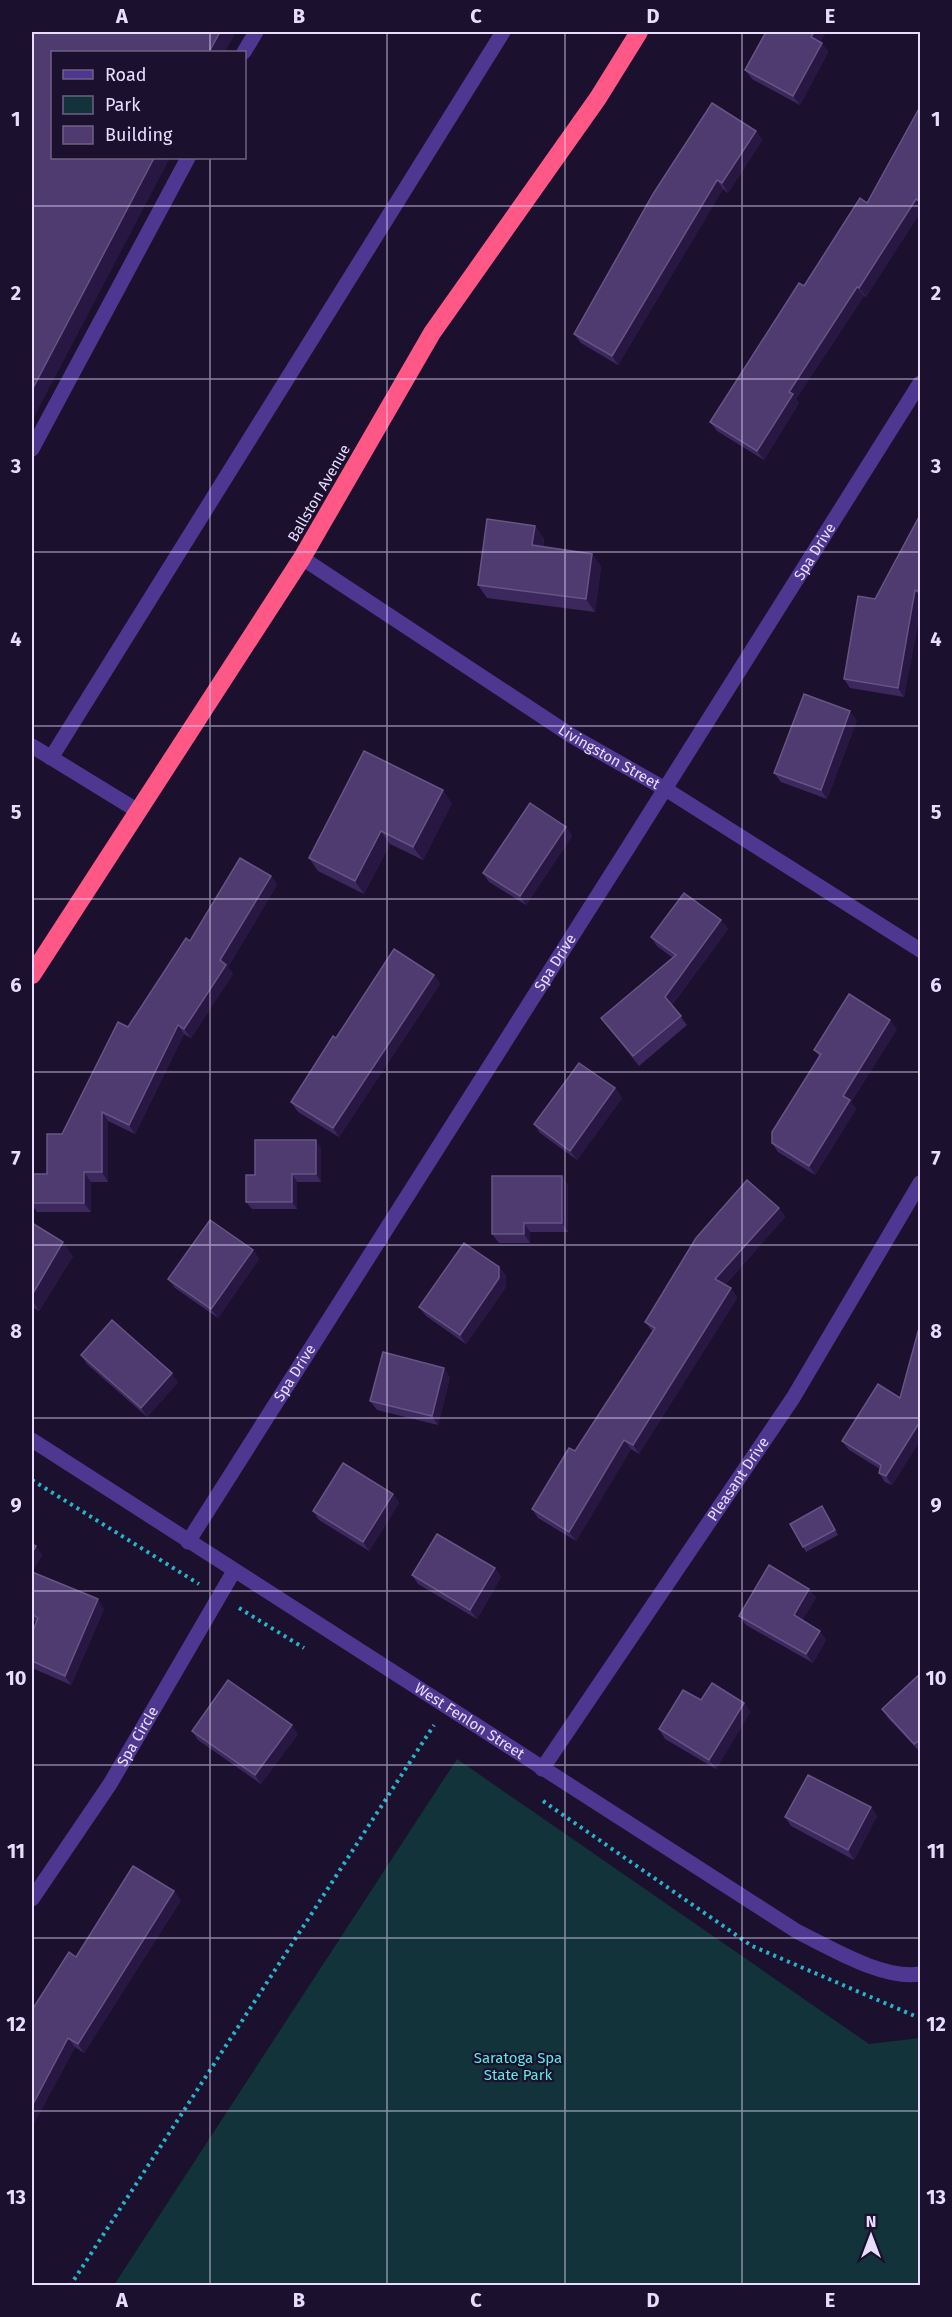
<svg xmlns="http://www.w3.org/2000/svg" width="952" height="2317" font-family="'Fira Sans',sans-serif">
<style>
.park{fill:#123339}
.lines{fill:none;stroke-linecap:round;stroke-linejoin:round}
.path{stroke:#27b3c9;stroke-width:4;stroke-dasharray:3 4.5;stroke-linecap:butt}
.minor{stroke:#4d3791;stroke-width:15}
.highway{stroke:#ff5887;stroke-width:18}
.wall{fill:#3d285d}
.shaded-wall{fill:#281643}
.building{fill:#4f3b6f;stroke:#675485;stroke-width:1.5}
.grid{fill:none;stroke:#e8ddff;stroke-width:1.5;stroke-opacity:0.55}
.labels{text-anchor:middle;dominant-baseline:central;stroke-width:4.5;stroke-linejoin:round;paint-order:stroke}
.street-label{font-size:15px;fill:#e8ddff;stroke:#1b102e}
.park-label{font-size:15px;fill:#5eeae3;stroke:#1b102e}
.neatline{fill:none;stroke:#e8ddff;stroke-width:2}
.grid-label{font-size:20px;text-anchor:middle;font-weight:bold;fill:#e8ddff}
</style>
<rect width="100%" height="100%" fill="#1b102e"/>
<path class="park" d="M457,1759L869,2044L920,2038V2285H114Z"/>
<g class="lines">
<g class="path">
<path d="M32,1480L199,1584"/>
<path d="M239,1608L304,1648"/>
<path d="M543,1801L752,1946L915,2016L920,2015"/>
<path d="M70,2286L434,1725"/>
</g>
<g class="minor">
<path d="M244,52L256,32"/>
<path d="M32,449L188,158"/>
<path id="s1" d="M302,558L572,736L667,790L920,950"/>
<path d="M32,746L138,811"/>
<path d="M51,758L503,32"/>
<path id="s2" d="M32,1440L798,1932C831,1948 883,1980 920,1974"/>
<path id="s3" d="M188,1542C431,1156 679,771 920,383"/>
<path id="s4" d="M542,1769L793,1398L920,1183"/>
<path id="s5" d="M32,1899L110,1784L234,1571"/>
</g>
<path class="highway" d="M32,975L302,558L432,333L598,98L639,32"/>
</g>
<g class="wall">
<path d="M822,43L828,52L800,105L752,79L745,70Z"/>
<path d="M921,105V211L866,297L864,296L796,399L799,403L764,460L717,431L710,422L804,286L867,203Z"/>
<path d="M756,131L762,140L728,193L723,189L618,365L581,343L574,334Z"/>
<path d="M921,513V607L904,697L850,688L844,679L875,599Z"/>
<path d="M535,526L544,539L543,547L592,554L601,567L595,612L487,598L478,585Z"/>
<path d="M857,720L827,799L781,782L774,773Z"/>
<path d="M452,803L423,860L390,844L364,894L318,871L309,858Z"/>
<path d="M566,827L572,836L526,905L489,882L483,873Z"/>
<path d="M271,876L277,885L228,967L233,974L191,1038L184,1034L135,1134L108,1121V1182H91V1212H37L32,1205V1174H47L62,1134L128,1027L190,941Z"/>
<path d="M721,920L728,929L672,1005L687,1025L639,1066L601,1018L673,958L657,946L651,937Z"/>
<path d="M434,975L440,984L339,1137L298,1112L291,1102L336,1038Z"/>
<path d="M897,1029L851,1102L856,1109L815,1175L778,1152L772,1143L819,1056L814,1050Z"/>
<path d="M615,1088L622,1098L577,1160L540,1133L534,1124Z"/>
<path d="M321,1148V1182H297V1209H252L246,1202L255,1175Z"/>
<path d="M562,1176L568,1185V1232H530V1243H499L492,1234Z"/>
<path d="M779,1208L785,1217L725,1285L731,1288L737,1298L639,1454L631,1449L576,1541L538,1518L532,1509L575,1451L653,1332L645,1322Z"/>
<path d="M32,1223L73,1256L39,1311L32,1307Z"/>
<path d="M253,1250L259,1259L218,1318L175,1288L168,1279Z"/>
<path d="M499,1267L506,1276V1287L466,1344L426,1316L419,1307Z"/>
<path d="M921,1329V1439L892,1485L885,1482L879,1473L880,1469L849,1450L842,1441L900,1398Z"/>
<path d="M81,1355L178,1382L147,1417L87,1364Z"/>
<path d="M450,1377L438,1425L377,1410L370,1401Z"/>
<path d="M393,1494L399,1503L369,1551L319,1520L313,1511Z"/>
<path d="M825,1511L838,1535L806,1552L803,1547Z"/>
<path d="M32,1544L42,1555L32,1572L104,1609L71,1685L32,1668V1633L36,1622L32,1619Z"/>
<path d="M495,1568L501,1577L477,1619L418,1584L412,1575Z"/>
<path d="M809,1589L816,1598L802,1620L820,1631L826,1640L813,1663L746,1625L739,1616Z"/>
<path d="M921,1673V1753L888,1718L882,1709Z"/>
<path d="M701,1700L744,1703L750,1712L716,1769L665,1739L659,1729Z"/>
<path d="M192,1731L298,1734L261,1784L198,1740Z"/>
<path d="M871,1807L877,1816L854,1860L791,1826L785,1817Z"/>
<path d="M181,1900L84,2053L75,2047L32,2127L76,1957Z"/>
</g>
<g class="shaded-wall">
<path d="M220,32H236L225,52H209Z"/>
<path d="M814,32H827L817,46L811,37Z"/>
<path d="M822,43L828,52L800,105L793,96Z"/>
<path d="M756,131L762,140L728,193L722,183Z"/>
<path d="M154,158H170L32,421V390Z"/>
<path d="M717,180L723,189L618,365L612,356Z"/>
<path d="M916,199L921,206V211L866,297L859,288Z"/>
<path d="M857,287L864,296L796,399L799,403L764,460L757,451L789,392Z"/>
<path d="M535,526L544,539L541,558L532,545Z"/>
<path d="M592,554L601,567L595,612L586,599Z"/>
<path d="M915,590L921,597V607L904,697L898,688Z"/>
<path d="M850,711L857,720L827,799L821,790Z"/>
<path d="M443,790L452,803L423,860L413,847Z"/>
<path d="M566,827L572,836L526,905L520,896Z"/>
<path d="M381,831L390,844L364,894L355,881Z"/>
<path d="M271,876L277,885L228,967L233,974L191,1038L184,1029L220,960Z"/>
<path d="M721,920L728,929L671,1006L665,997Z"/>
<path d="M434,975L440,984L339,1137L333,1128Z"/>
<path d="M890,1020L897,1029L851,1102L856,1109L815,1175L809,1166L843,1096Z"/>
<path d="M178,1025L184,1034L135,1134L129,1125Z"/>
<path d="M615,1088L622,1098L577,1160L570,1151Z"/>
<path d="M102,1112L108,1121V1182L102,1172Z"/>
<path d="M316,1140L321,1148V1182L316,1174Z"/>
<path d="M84,1172L91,1182V1212L84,1203Z"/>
<path d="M292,1174L297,1182V1209L292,1202Z"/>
<path d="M562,1176L568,1185V1232L562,1223Z"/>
<path d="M779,1208L785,1217L722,1288L715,1279Z"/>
<path d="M524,1223L530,1232V1243L524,1234Z"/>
<path d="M63,1242L73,1256L39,1311L32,1300V1295Z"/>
<path d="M253,1250L259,1259L218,1318L211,1309Z"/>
<path d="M499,1267L506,1276V1287L466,1344L460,1335Z"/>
<path d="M731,1288L737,1298L639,1454L633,1445Z"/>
<path d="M444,1368L450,1377L438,1425L432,1416Z"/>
<path d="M172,1373L178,1382L147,1417L141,1408Z"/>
<path d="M921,1420V1439L892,1485L886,1476Z"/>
<path d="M624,1440L631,1449L576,1541L569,1532Z"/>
<path d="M393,1494L399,1503L369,1551L363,1542Z"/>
<path d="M36,1546L42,1555L32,1573V1553Z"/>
<path d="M495,1568L501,1577L477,1619L470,1610Z"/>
<path d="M809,1589L816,1598L800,1624L794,1615Z"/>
<path d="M98,1599L104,1609L71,1685L65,1676Z"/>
<path d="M820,1631L826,1640L813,1663L806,1654Z"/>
<path d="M744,1703L750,1712L716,1769L709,1760Z"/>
<path d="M292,1725L298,1734L261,1784L255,1775Z"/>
<path d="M871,1807L877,1816L854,1860L848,1850Z"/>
<path d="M174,1891L181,1900L84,2053L78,2044Z"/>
<path d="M68,2038L75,2047L32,2127V2106Z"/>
</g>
<g class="building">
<path d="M32,32H220L209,52H52V158H154L32,390Z"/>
<path d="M766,32H814L811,37L822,43L793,96L745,70Z"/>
<path d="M712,103L756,131L722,183L717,180L612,356L574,334L653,194Z"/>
<path d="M921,105V202L916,199L859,288L857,287L789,392L793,394L757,451L710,422L799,283L804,286L860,198L867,203Z"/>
<path d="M921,513V593L915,590L898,688L844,679L858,596L875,599Z"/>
<path d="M487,519L535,526L532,545L592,554L586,599L478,585Z"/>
<path d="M804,694L850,711L821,790L774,773Z"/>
<path d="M364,751L443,790L413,847L381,831L355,881L309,858Z"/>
<path d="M530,803L566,827L520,896L483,873Z"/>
<path d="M240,858L271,876L220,960L226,965L184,1029L178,1025L129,1125L102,1112V1172H84V1203H32V1174H47V1134H62L118,1022L128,1027L186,938L190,941Z"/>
<path d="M684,893L721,920L665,997L681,1016L633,1056L601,1018L676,955L651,937Z"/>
<path d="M394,949L434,975L333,1128L291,1102L333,1036L336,1038Z"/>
<path d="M849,994L890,1020L843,1096L850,1100L809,1166L772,1143V1132L821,1054L814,1050Z"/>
<path d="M579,1063L615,1088L570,1151L534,1124Z"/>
<path d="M255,1140H316V1174H292V1202H246V1175H255Z"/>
<path d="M492,1176H562V1223H524V1234H492Z"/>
<path d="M747,1180L779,1208L715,1279L731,1288L633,1445L624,1440L569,1532L532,1509L569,1448L575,1451L655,1328L645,1322L696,1238Z"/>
<path d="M210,1220L253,1250L211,1309L168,1279Z"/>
<path d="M32,1223L63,1242L32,1295Z"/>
<path d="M464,1243L499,1267V1278L460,1335L419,1307Z"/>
<path d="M112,1320L172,1373L141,1408L81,1355Z"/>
<path d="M919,1328L921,1329V1420L886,1476L879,1473L881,1465L842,1441L878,1384L900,1398Z"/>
<path d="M383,1352L444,1368L432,1416L370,1401Z"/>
<path d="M343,1463L393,1494L363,1542L313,1511Z"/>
<path d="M822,1506L835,1530L803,1547L790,1524Z"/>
<path d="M437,1534L495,1568L470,1610L412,1575Z"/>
<path d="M32,1544L36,1546L32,1553Z"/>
<path d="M769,1565L809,1589L794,1615L820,1631L806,1654L739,1616Z"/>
<path d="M32,1572L98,1599L65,1676L32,1661V1633L38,1618L32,1614Z"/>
<path d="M921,1673V1739L914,1744L882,1709Z"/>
<path d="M228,1680L292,1725L255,1775L192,1731Z"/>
<path d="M712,1683L744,1703L709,1760L659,1729L683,1690L701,1700Z"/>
<path d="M808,1775L871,1807L848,1850L785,1817Z"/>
<path d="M133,1866L174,1891L78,2044L68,2038L32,2106V2010L69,1952L76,1957Z"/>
</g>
<path class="grid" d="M210,32V52M387,32V2286M565,32V2286M742,32V2286M210,158V2286M32,206H920M32,379H920M32,552H920M32,726H920M32,899H920M32,1072H920M32,1245H920M32,1418H920M32,1591H920M32,1765H920M32,1938H920M32,2111H920"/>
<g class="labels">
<g class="street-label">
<text transform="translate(319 493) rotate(-60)">Ballston Avenue</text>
<text stroke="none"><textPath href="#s3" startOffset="1172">Spa Drive</textPath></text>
<text stroke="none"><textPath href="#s1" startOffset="366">Livingston Street</textPath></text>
<text stroke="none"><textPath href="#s3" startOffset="686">Spa Drive</textPath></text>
<text stroke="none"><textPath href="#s3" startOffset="200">Spa Drive</textPath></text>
<text stroke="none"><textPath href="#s4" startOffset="350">Pleasant Drive</textPath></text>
<text stroke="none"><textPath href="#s2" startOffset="520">West Fenlon Street</textPath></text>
<text stroke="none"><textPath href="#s5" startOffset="194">Spa Circle</textPath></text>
</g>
<g class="park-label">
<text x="518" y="2058">Saratoga Spa<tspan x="518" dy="17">State Park</tspan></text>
</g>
</g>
<rect width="952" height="2317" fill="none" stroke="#1b102e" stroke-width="66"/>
<rect x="51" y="51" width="195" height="108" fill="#1b102e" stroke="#6d6282" stroke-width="1.5"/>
<rect x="63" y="70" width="30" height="9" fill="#4d3791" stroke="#6d6282" stroke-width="1.5"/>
<text x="105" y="81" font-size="18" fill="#e8ddff">Road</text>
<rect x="63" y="96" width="30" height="18" fill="#123339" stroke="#6d6282" stroke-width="1.5"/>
<text x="105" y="111" font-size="18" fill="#e8ddff">Park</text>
<rect x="63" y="126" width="30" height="18" fill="#4f3b6f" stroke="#6d6282" stroke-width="1.5"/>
<text x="105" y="141" font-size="18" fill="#e8ddff">Building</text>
<g transform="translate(871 2236)" stroke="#1b102e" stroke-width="4.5" paint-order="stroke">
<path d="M0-4.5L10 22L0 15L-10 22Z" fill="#e8ddff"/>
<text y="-9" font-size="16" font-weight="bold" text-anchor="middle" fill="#e8ddff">N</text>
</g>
<rect x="33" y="33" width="886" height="2251" class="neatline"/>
<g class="grid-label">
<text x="122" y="23">A</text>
<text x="299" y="23">B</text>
<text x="476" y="23">C</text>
<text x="653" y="23">D</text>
<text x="830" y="23">E</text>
<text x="16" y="126">1</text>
<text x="936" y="126">1</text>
<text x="16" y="300">2</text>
<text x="936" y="300">2</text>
<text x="16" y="473">3</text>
<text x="936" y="473">3</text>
<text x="16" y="646">4</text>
<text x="936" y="646">4</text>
<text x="16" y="819">5</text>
<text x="936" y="819">5</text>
<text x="16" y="992">6</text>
<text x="936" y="992">6</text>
<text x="16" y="1165">7</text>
<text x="936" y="1165">7</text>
<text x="16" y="1338">8</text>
<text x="936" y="1338">8</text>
<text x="16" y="1512">9</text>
<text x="936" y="1512">9</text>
<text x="16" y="1685">10</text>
<text x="936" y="1685">10</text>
<text x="16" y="1858">11</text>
<text x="936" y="1858">11</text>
<text x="16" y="2031">12</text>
<text x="936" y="2031">12</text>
<text x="16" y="2204">13</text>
<text x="936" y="2204">13</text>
<text x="122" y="2307">A</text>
<text x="299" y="2307">B</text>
<text x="476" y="2307">C</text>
<text x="653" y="2307">D</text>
<text x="830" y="2307">E</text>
</g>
</svg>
